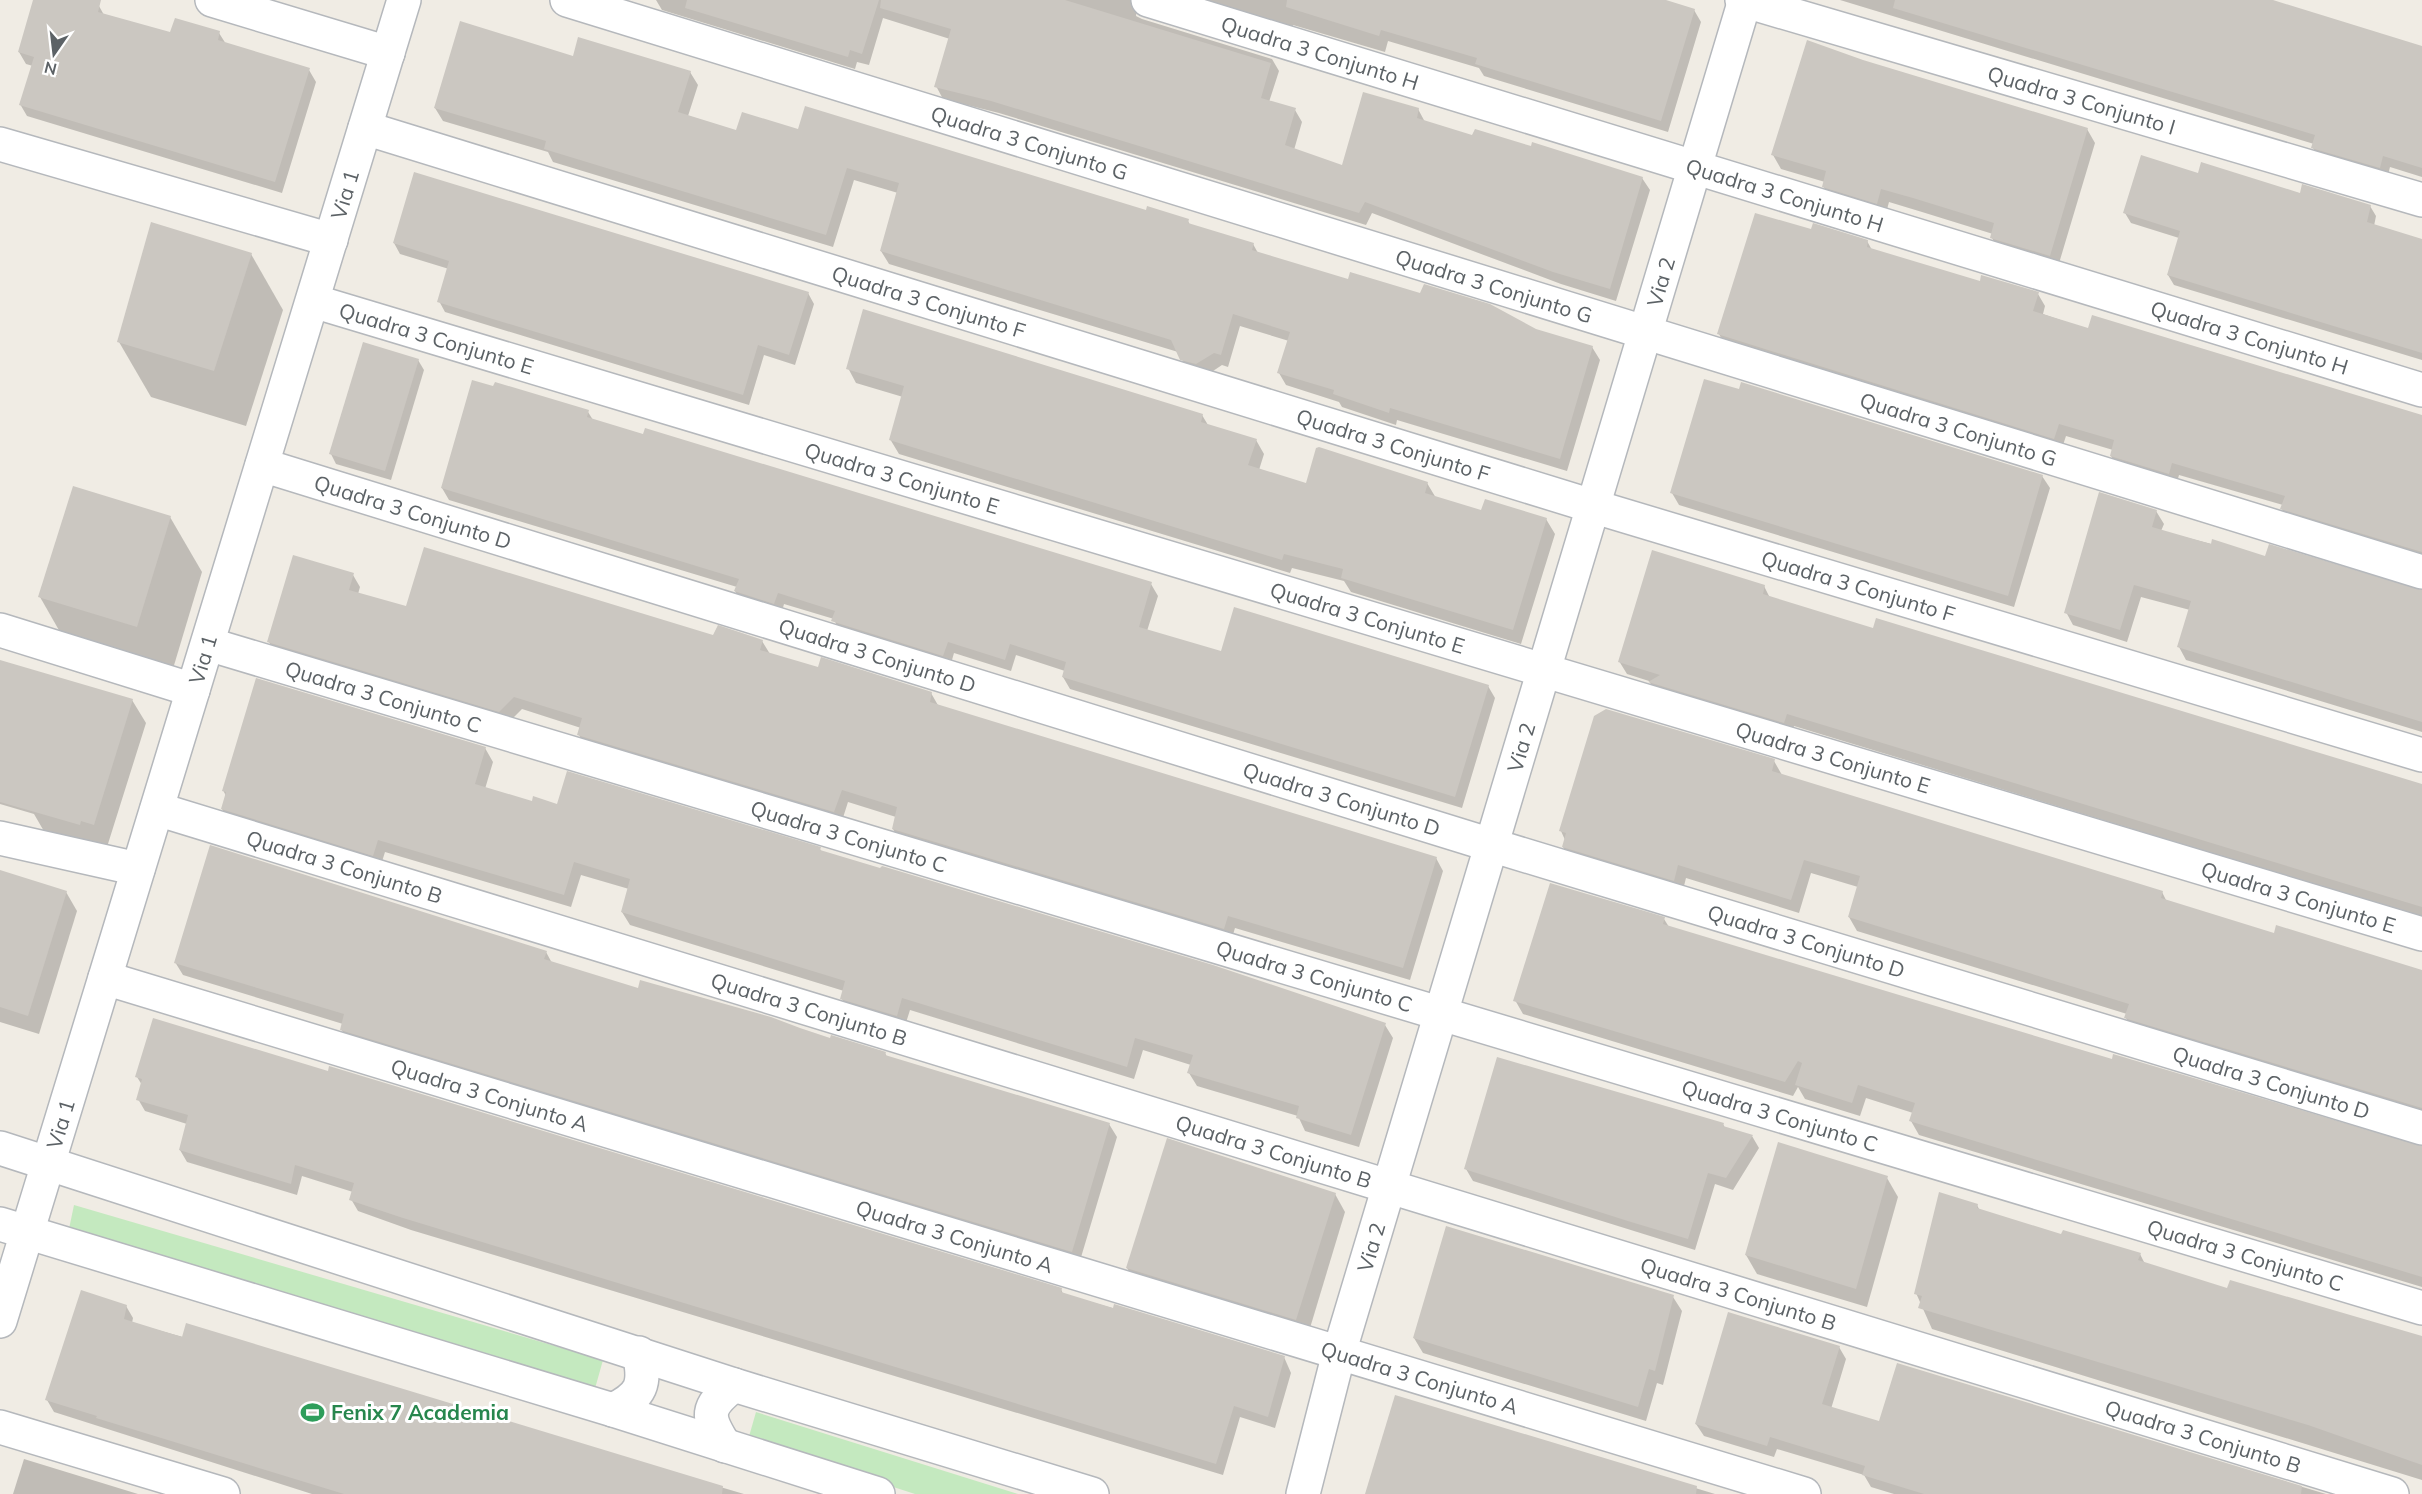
<svg xmlns="http://www.w3.org/2000/svg" width="2422" height="1494" font-family="Mulish,sans-serif">
<style>
.green{fill:#c4e9bf}
.shadow{fill:#0003}
.building{fill:#cbc7c1}
.lines{fill:none;stroke-linecap:round;stroke-linejoin:round}
.minor-casing{stroke:#b5b8bc;stroke-width:36}
.tertiary-casing{stroke:#b5b8bc;stroke-width:36}
.minor{stroke:#fff;stroke-width:33}
.tertiary{stroke:#fff;stroke-width:33}
.labels{text-anchor:middle;dominant-baseline:central;stroke-width:6;stroke-linejoin:round;paint-order:stroke}
.street-label{font-size:21px;fill:#5c6266;stroke:#fff}
.leisure-label{font-size:21px;font-weight:bold;fill:#27864d;stroke:#fff;text-anchor:start}
</style>
<rect width="100%" height="100%" fill="#f0ece4"/>
<g class="green">
<path d="M74,1205L603,1360L594,1392L69,1229Z"/>
<path d="M756,1412L1018,1494H915L748,1440Z"/>
</g>
<g class="shadow">
<path d="M35,0H78L99,6L104,15L171,33H219L226,44L309,70L316,82L282,193L27,116L20,104L33,66L26,64L19,52Z"/>
<path d="M656,0H1141L1137,7L1136,16L1142,19L1272,59L1279,71L1269,102L1295,110L1302,122L1294,150L1343,167L1418,109L1425,122L1473,137L1642,178L1650,190L1616,301L1561,284L1372,213L1366,225L999,113L943,99L936,86L950,39L883,18L869,65L857,62L855,69L662,10Z"/>
<path d="M1181,0H1663L1694,10L1701,22L1668,132L1484,76L1479,68L1388,41L1385,52L1293,25L1290,33Z"/>
<path d="M1840,0H2264L2422,48V177L2390,167L2387,179L2320,159L2313,148L2314,144Z"/>
<path d="M574,58L690,72L698,85L688,116L737,132L799,131L1188,221L1190,225L1253,244L1258,253L1349,281L1592,347L1600,360L1567,471L1397,420L1396,425L1342,407L1339,402L1286,385L1279,373L1289,341L1240,326L1228,367L1222,365L1204,377L1189,372L1178,352L889,264L881,251L898,193L854,180L833,247L553,162L548,152L443,121L435,108Z"/>
<path d="M2087,129L2095,143L2057,270L2000,252L1992,238L1993,234L1922,212L1889,202L1885,217L1832,201L1823,186L1825,182L1781,169L1773,155Z"/>
<path d="M2199,175L2370,206L2376,216L2374,226L2422,241V360L2174,285L2168,275L2179,238L2131,223L2125,213Z"/>
<path d="M1812,231L1867,241L1872,250L1981,283L2038,294L2045,306L2043,314L2089,330L2422,416V562L2289,521L2282,509L2283,505L2179,475L2176,486L2119,469L2111,456L2113,450L2066,436L2061,451L1726,347L1719,334Z"/>
<path d="M394,243L808,293L814,304L795,365L764,355L749,405L445,312L439,301L449,269L400,254Z"/>
<path d="M251,254L283,310L246,426L151,397L119,342Z"/>
<path d="M418,360L424,370L391,480L336,464L331,454Z"/>
<path d="M848,368L1202,415L1208,425L1256,440L1264,454L1259,470L1307,485L1427,483L1436,498L1482,512L1546,519L1555,534L1521,644L1351,592L1344,581L1292,568L1290,573L899,454L890,439L903,397L856,383Z"/>
<path d="M588,412L593,420L1151,584L1158,596L1147,631L1222,653L1488,686L1495,698L1462,808L1070,689L1063,677L1065,671L1016,655L1011,671L954,653L950,667L840,633L834,619L784,604L781,615L742,603L735,591L737,587L449,500L442,488Z"/>
<path d="M2042,476L2050,488L2014,607L1679,505L1672,493Z"/>
<path d="M2156,511L2164,524L2161,531L2266,558L2422,592V732L2186,660L2179,647L2190,610L2141,597L2127,642L2073,625L2066,612Z"/>
<path d="M170,517L202,572L169,682L72,653L40,597Z"/>
<path d="M353,575L360,587L358,594L407,608L762,641L770,654L819,669L931,693L939,707L1436,858L1443,871L1410,980L1235,928L1231,941L900,842L893,829L896,817L848,802L841,824L586,748L579,735L581,728L522,709L507,724L276,655L269,642Z"/>
<path d="M1764,586L1770,598L1874,630L2422,786V917L1794,726L1791,735L1657,695L1649,681L1627,674L1619,661Z"/>
<path d="M0,662L132,700L146,723L107,847L45,833L34,814L0,804Z"/>
<path d="M485,748L493,762L485,789L533,802L820,849L822,852L1385,1025L1393,1038L1359,1147L1305,1131L1298,1116L1197,1086L1189,1073L1191,1065L1143,1050L1134,1079L910,1010L904,1029L850,1012L842,999L844,991L630,925L622,912L629,889L581,875L571,907L385,852L380,868L230,822L222,809L226,796L223,790Z"/>
<path d="M1774,761L1782,775L2162,892L2167,902L2275,935L2422,971V1119L2134,1032L2126,1018L2127,1014L1857,931L1849,917L1858,887L1811,873L1799,913L1686,878L1682,894L1571,861L1563,847L1565,840L1561,831Z"/>
<path d="M66,892L77,911L39,1034L0,1022V893Z"/>
<path d="M1664,919L1669,927L2113,1061L2422,1148V1287L1919,1135L1911,1121L1913,1113L1866,1098L1860,1116L1805,1099L1798,1087L1793,1096L1523,1014L1515,1000Z"/>
<path d="M546,952L552,963L639,990L885,1053L887,1057L1109,1124L1117,1137L1079,1264L349,1042L341,1029L343,1024L183,975L175,962Z"/>
<path d="M137,1077L1061,1289L1063,1294L1284,1357L1291,1373L1275,1428L1240,1417L1223,1475L411,1230L358,1211L351,1199L353,1192L302,1176L297,1195L187,1162L180,1150L187,1124L145,1111L138,1099L142,1085Z"/>
<path d="M1723,1124L1725,1128L1752,1136L1759,1148L1733,1190L1715,1184L1695,1250L1473,1181L1466,1169Z"/>
<path d="M1887,1178L1898,1197L1867,1307L1757,1274L1746,1255Z"/>
<path d="M1335,1194L1345,1212L1307,1338L1138,1286L1127,1268Z"/>
<path d="M1977,1205L1980,1211L2062,1236L2140,1254L2145,1264L2228,1290L2422,1340V1480L1932,1329L1916,1293Z"/>
<path d="M1673,1297L1682,1311L1663,1385L1657,1383L1646,1421L1423,1353L1414,1338Z"/>
<path d="M126,1306L133,1318L132,1323L578,1445L744,1494H312L54,1412L47,1400Z"/>
<path d="M1839,1347L1846,1359L1831,1409L1880,1423L1898,1365L2326,1494H1894L1871,1487L1864,1475L1777,1449L1774,1457L1704,1436L1696,1424Z"/>
<path d="M1396,1397L1715,1494H1367Z"/>
<path d="M24,1459L138,1494H13Z"/>
</g>
<g class="building">
<path d="M33,0H101L98,12L170,32L175,18L220,31L218,40L310,68L275,182L19,105L34,57L18,52Z"/>
<path d="M687,0H879L862,54L850,50L848,57L685,8Z"/>
<path d="M881,0H1065L1271,63L1261,98L1296,108L1285,145L1342,165L1363,92L1419,108L1417,118L1472,135L1475,129L1531,146L1532,142L1643,177L1610,289L1553,272L1365,202L1359,213L991,101L934,87L951,29L880,8Z"/>
<path d="M1287,0H1666L1695,9L1661,121L1475,64L1477,58L1381,30L1379,36L1286,7Z"/>
<path d="M1895,0H2273L2422,46V168L2383,156L2380,168L2311,148L2315,135L1893,8Z"/>
<path d="M460,21L573,56L578,37L691,71L678,112L736,130L742,112L798,129L805,106L1146,210L1147,206L1189,219L1188,223L1254,243L1252,250L1348,279L1350,272L1420,293L1424,284L1490,304L1536,329L1593,346L1560,459L1390,408L1389,413L1333,394L1334,390L1277,373L1290,332L1233,314L1221,355L1214,353L1196,364L1180,360L1171,340L880,251L899,183L847,168L826,235L544,149L546,141L434,108Z"/>
<path d="M1807,40L1863,60L2088,128L2050,256L1990,238L1994,223L1913,198L1881,189L1877,204L1822,187L1826,171L1771,155Z"/>
<path d="M2141,155L2198,173L2201,162L2300,193L2302,184L2371,205L2367,222L2422,239V353L2167,275L2180,231L2123,213Z"/>
<path d="M414,172L809,292L789,355L758,345L743,395L437,302L449,261L393,243Z"/>
<path d="M1755,213L1811,229L1813,223L1868,240L1867,247L1980,281L1981,275L2039,292L2033,311L2088,328L2092,315L2422,415V552L2280,509L2285,496L2172,463L2169,474L2110,456L2114,440L2059,424L2054,439L1717,334Z"/>
<path d="M151,222L252,253L214,371L117,342Z"/>
<path d="M863,309L1203,414L1201,422L1257,439L1248,465L1306,483L1316,448L1319,447L1428,482L1425,493L1481,510L1485,499L1547,518L1513,630L1341,578L1343,569L1284,554L1282,560L889,440L904,386L846,369Z"/>
<path d="M363,342L419,359L385,471L329,454Z"/>
<path d="M1704,379L1739,389L1741,382L2043,475L2008,596L1670,493Z"/>
<path d="M472,380L493,386L495,382L589,410L587,417L643,434L645,428L1152,582L1139,627L1221,651L1234,607L1489,685L1455,797L1062,677L1066,662L1010,644L1005,660L948,642L943,656L831,621L835,611L778,593L774,604L734,591L739,579L441,488Z"/>
<path d="M73,486L171,516L137,627L38,597Z"/>
<path d="M2099,492L2157,510L2152,527L2211,544L2212,539L2265,556L2269,544L2422,590V722L2177,647L2191,601L2134,585L2120,630L2064,613Z"/>
<path d="M424,547L713,635L718,625L763,640L760,650L818,667L821,657L932,692L930,702L1437,857L1403,968L1228,916L1224,929L892,829L897,807L842,790L834,812L577,735L582,718L514,697L499,712L267,642L293,555L354,573L349,590L406,606Z"/>
<path d="M1652,550L1765,585L1763,594L1873,628L1876,618L2422,784V907L1787,714L1784,723L1648,682L1660,675L1618,662Z"/>
<path d="M0,660L133,699L94,825L81,821L80,825L0,802Z"/>
<path d="M256,678L486,747L475,784L532,801L533,796L557,804L567,771L821,847L820,850L880,868L882,866L1213,965L1386,1023L1351,1135L1296,1118L1299,1106L1187,1073L1193,1055L1135,1038L1127,1067L902,998L897,1016L840,999L845,981L621,912L630,879L574,862L564,895L378,840L373,856L221,809L226,792L222,791Z"/>
<path d="M1606,709L1775,759L1772,771L2163,891L2161,898L2274,933L2276,925L2422,970V1108L2124,1018L2129,1004L1848,917L1860,876L1804,860L1791,900L1678,865L1674,881L1562,847L1566,833L1559,831L1594,716Z"/>
<path d="M210,845L547,951L544,959L638,988L640,980L771,1017L800,1028L830,1038L831,1035L886,1052L885,1055L1110,1123L1072,1252L340,1030L344,1014L174,963Z"/>
<path d="M0,870L67,891L28,1016L0,1007Z"/>
<path d="M1550,883L1665,917L1663,924L2112,1059L2113,1054L2422,1146V1277L1909,1121L1915,1103L1858,1085L1852,1103L1795,1085L1802,1063L1798,1061L1785,1082L1513,1001Z"/>
<path d="M153,1018L328,1071L329,1066L1062,1288L1061,1292L1113,1308L1114,1304L1285,1356L1268,1417L1234,1406L1216,1464L403,1218L349,1200L354,1183L295,1165L291,1184L179,1150L188,1115L136,1100L142,1079L135,1077Z"/>
<path d="M1497,1057L1724,1123L1723,1126L1753,1135L1726,1178L1708,1173L1688,1239L1631,1222L1464,1169Z"/>
<path d="M1167,1138L1336,1193L1296,1320L1126,1268Z"/>
<path d="M1778,1142L1888,1176L1856,1289L1745,1255Z"/>
<path d="M1939,1192L1978,1204L1977,1208L2061,1234L2063,1230L2141,1253L2138,1260L2227,1288L2230,1280L2422,1336V1465L2308,1425L1918,1308L1922,1296L1914,1294Z"/>
<path d="M1446,1226L1674,1295L1655,1371L1649,1369L1638,1407L1413,1338Z"/>
<path d="M81,1290L127,1305L124,1319L182,1337L186,1323L723,1486L722,1494H344L96,1418L97,1416L45,1400Z"/>
<path d="M1728,1312L1840,1346L1822,1404L1879,1421L1897,1363L2302,1486L2301,1494H1924L1862,1475L1865,1466L1770,1437L1767,1446L1695,1424Z"/>
<path d="M1395,1395L1697,1486L1696,1494H1365Z"/>
</g>
<g class="lines">
<defs>
<g id="minor">
<path d="M212,0L388,53"/>
<path id="s1" d="M567,0L2422,572"/>
<path id="s2" d="M1148,0L2422,390"/>
<path id="s3" d="M1742,0L2422,200"/>
<path id="s4" d="M365,128L1592,506L2422,755"/>
<path d="M0,144L331,240"/>
<path id="s5" d="M313,301L2422,934"/>
<path id="s6" d="M262,465L1491,845L2422,1128"/>
<path d="M0,630L193,690"/>
<path id="s7" d="M208,644L2422,1308"/>
<path id="s8" d="M157,809L2392,1494"/>
<path d="M0,838L138,869"/>
<path id="s9" d="M105,978L1804,1494"/>
<path id="s10" d="M0,1321L404,0"/>
<path d="M0,1427L223,1494"/>
<path id="s11" d="M1303,1494L1339,1353L1745,0"/>
</g>
<g id="tertiary">
<path d="M0,1148L734,1385L1092,1494"/>
<path d="M0,1224L613,1410L878,1494"/>
<path d="M613,1410C642,1395 646,1385 639,1353"/>
<path d="M725,1446C706,1416 705,1408 734,1385"/>
</g>
</defs>
<use href="#minor" class="minor-casing"/>
<use href="#tertiary" class="tertiary-casing"/>
<use href="#minor" class="minor"/>
<use href="#tertiary" class="tertiary"/>
</g>
<defs>
<symbol id="stadium-bare" viewBox="-9 -9 18 18"><path d="M0-5a6.5 5 0 1 0 0 10a6.5 5 0 1 0 0-10ZM-3.5-1.8h7v3.6h-7Z" fill="#2e9e5b" stroke="#fff" stroke-width="2.5" paint-order="stroke"/></symbol>
</defs>
<g fill-rule="evenodd">
<use href="#stadium-bare" x="296" y="1396" width="33" height="33"/>
</g>
<g class="labels">
<g class="street-label">
<text stroke="none"><textPath href="#s2" startOffset="180">Quadra 3 Conjunto H</textPath></text>
<text stroke="none"><textPath href="#s3" startOffset="354">Quadra 3 Conjunto I</textPath></text>
<text stroke="none"><textPath href="#s1" startOffset="484">Quadra 3 Conjunto G</textPath></text>
<text stroke="none"><textPath href="#s10" startOffset="1178">Via 1</textPath></text>
<text stroke="none"><textPath href="#s2" startOffset="666">Quadra 3 Conjunto H</textPath></text>
<text stroke="none"><textPath href="#s11" startOffset="1264">Via 2</textPath></text>
<text stroke="none"><textPath href="#s1" startOffset="970">Quadra 3 Conjunto G</textPath></text>
<text stroke="none"><textPath href="#s4" startOffset="590">Quadra 3 Conjunto F</textPath></text>
<text stroke="none"><textPath href="#s2" startOffset="1152">Quadra 3 Conjunto H</textPath></text>
<text stroke="none"><textPath href="#s5" startOffset="129">Quadra 3 Conjunto E</textPath></text>
<text stroke="none"><textPath href="#s1" startOffset="1456">Quadra 3 Conjunto G</textPath></text>
<text stroke="none"><textPath href="#s4" startOffset="1076">Quadra 3 Conjunto F</textPath></text>
<text stroke="none"><textPath href="#s5" startOffset="615">Quadra 3 Conjunto E</textPath></text>
<text stroke="none"><textPath href="#s6" startOffset="158">Quadra 3 Conjunto D</textPath></text>
<text stroke="none"><textPath href="#s4" startOffset="1562">Quadra 3 Conjunto F</textPath></text>
<text stroke="none"><textPath href="#s5" startOffset="1101">Quadra 3 Conjunto E</textPath></text>
<text stroke="none"><textPath href="#s6" startOffset="644">Quadra 3 Conjunto D</textPath></text>
<text stroke="none"><textPath href="#s10" startOffset="692">Via 1</textPath></text>
<text stroke="none"><textPath href="#s7" startOffset="183">Quadra 3 Conjunto C</textPath></text>
<text stroke="none"><textPath href="#s11" startOffset="778">Via 2</textPath></text>
<text stroke="none"><textPath href="#s5" startOffset="1587">Quadra 3 Conjunto E</textPath></text>
<text stroke="none"><textPath href="#s6" startOffset="1130">Quadra 3 Conjunto D</textPath></text>
<text stroke="none"><textPath href="#s7" startOffset="669">Quadra 3 Conjunto C</textPath></text>
<text stroke="none"><textPath href="#s8" startOffset="196">Quadra 3 Conjunto B</textPath></text>
<text stroke="none"><textPath href="#s5" startOffset="2073">Quadra 3 Conjunto E</textPath></text>
<text stroke="none"><textPath href="#s6" startOffset="1616">Quadra 3 Conjunto D</textPath></text>
<text stroke="none"><textPath href="#s7" startOffset="1155">Quadra 3 Conjunto C</textPath></text>
<text stroke="none"><textPath href="#s8" startOffset="682">Quadra 3 Conjunto B</textPath></text>
<text stroke="none"><textPath href="#s6" startOffset="2102">Quadra 3 Conjunto D</textPath></text>
<text stroke="none"><textPath href="#s9" startOffset="402">Quadra 3 Conjunto A</textPath></text>
<text stroke="none"><textPath href="#s7" startOffset="1641">Quadra 3 Conjunto C</textPath></text>
<text stroke="none"><textPath href="#s10" startOffset="206">Via 1</textPath></text>
<text stroke="none"><textPath href="#s8" startOffset="1168">Quadra 3 Conjunto B</textPath></text>
<text stroke="none"><textPath href="#s9" startOffset="888">Quadra 3 Conjunto A</textPath></text>
<text stroke="none"><textPath href="#s11" startOffset="256">Via 2</textPath></text>
<text stroke="none"><textPath href="#s7" startOffset="2127">Quadra 3 Conjunto C</textPath></text>
<text stroke="none"><textPath href="#s8" startOffset="1654">Quadra 3 Conjunto B</textPath></text>
<text stroke="none"><textPath href="#s9" startOffset="1374">Quadra 3 Conjunto A</textPath></text>
<text stroke="none"><textPath href="#s8" startOffset="2140">Quadra 3 Conjunto B</textPath></text>
</g>
<g class="leisure-label">
<text x="331" y="1412">Fenix 7 Academia</text>
</g>
</g>
<g transform="translate(54 54) rotate(194)" stroke="#ffffff" stroke-width="4.5" paint-order="stroke">
<path d="M0-4.5L10 22L0 15L-10 22Z" fill="#5c6266"/>
<text y="-9" font-size="16" font-weight="bold" text-anchor="middle" fill="#5c6266">N</text>
</g>
</svg>
